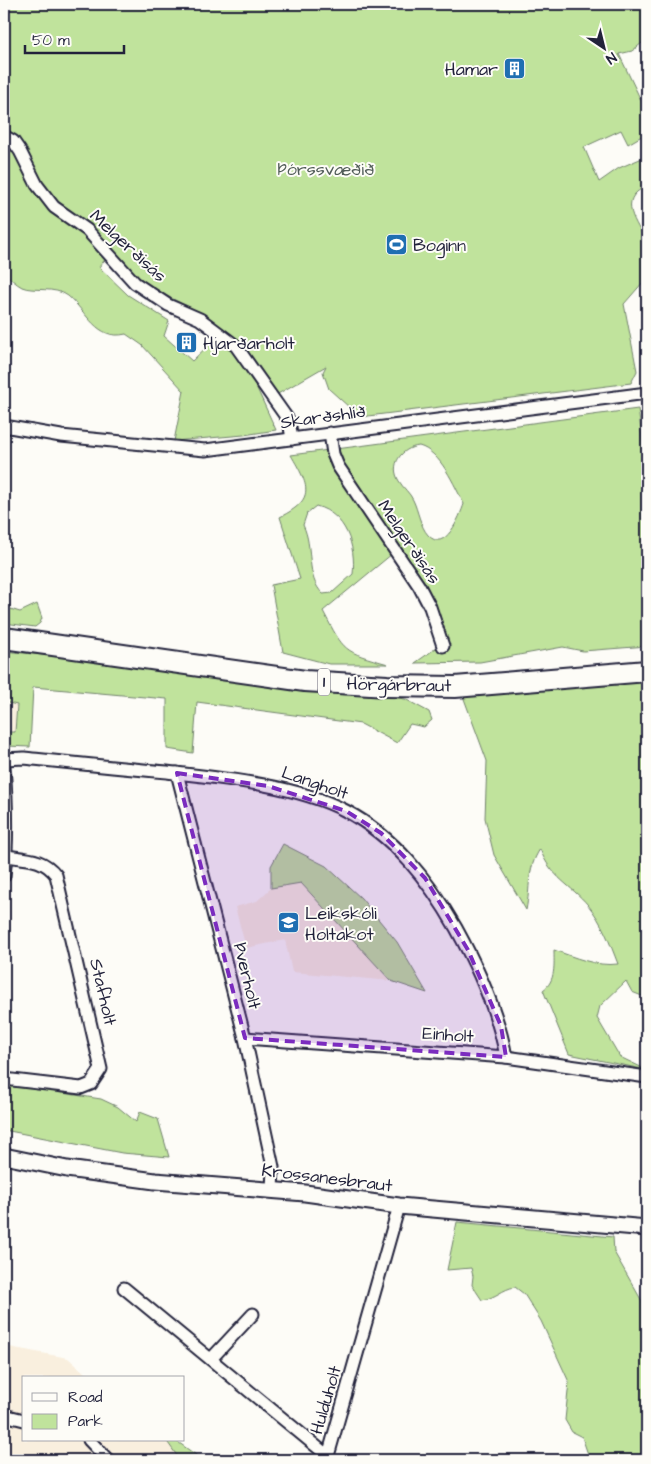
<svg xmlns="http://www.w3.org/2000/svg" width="651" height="1464" font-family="'Architects Daughter',sans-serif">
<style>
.built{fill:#f9efde}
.green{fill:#c0e39c;stroke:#71826c;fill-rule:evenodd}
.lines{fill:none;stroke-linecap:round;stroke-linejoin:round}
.street-casing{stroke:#22223b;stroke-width:15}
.secondary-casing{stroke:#22223b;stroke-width:19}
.highway-casing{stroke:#22223b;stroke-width:24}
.street{stroke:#fdfcf7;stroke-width:11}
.secondary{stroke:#fdfcf7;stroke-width:15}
.highway{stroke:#fdfcf7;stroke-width:20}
.marked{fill:#7b2cbf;fill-opacity:0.2;stroke:#7b2cbf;stroke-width:4;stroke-dasharray:10 6;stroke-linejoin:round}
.labels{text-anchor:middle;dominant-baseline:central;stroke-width:4;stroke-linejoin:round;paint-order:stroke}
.shield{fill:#fdfcf7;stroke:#646373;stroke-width:1}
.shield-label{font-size:16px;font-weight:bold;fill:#22223b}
.poi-label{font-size:18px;fill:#22223b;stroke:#fdfcf7;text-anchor:start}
.park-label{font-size:18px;fill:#515c58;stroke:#fdfcf7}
.street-label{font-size:18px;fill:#22223b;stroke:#fdfcf7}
</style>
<rect width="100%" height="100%" fill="#fdfcf7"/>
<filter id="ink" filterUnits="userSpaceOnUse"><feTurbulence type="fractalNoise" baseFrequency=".02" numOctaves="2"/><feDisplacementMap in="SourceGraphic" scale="10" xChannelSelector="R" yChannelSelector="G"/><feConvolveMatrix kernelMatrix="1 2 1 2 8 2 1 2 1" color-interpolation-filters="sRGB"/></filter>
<g filter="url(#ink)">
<g class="built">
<path d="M4,702L17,705L15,732H7V746H4Z"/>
<path d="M301,883L391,981L292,972L285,940L246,948L235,907L257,901L271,888Z"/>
<path d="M4,1346L68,1358L85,1373L95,1378H24V1440H166L180,1460H4Z"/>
</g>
<g class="green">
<path d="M4,4H647V39L632,51L619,54L647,113V133L628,144L621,130L584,147L599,182L619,168L647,156V191L641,189C617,204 641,227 647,245C651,258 647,286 647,300L644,281L624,304L637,371L631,383L360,417L329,389L323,372L326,366L276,395L236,338L203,314L151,288L111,252L99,267L128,295L169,321L164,336L192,361L216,338L237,354L254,382L276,430L244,435L174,441L184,391L142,345L126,334C97,341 87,312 68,296C55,286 33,292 22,287C16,284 9,277 4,273Z"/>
<path d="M638,409L647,473V646L583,651L563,647L480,662L415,663L439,646L442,637L398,549L323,611C345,653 343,651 388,664H329L283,652L271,585L300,579L280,517C316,499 309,486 291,455ZM419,446C441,452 454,485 464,504C460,516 445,554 428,535C420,526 418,510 413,500C410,493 403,488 399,481C389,465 401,448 419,446ZM316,506C346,514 356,546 353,574L332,593L323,594C305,577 314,547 303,525L307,513Z"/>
<path d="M37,604L42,618L40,623L35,627L4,623V607L20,612Z"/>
<path d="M4,651L217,673L405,699L429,712L432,720L424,727L410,724L397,743L361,724L197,702L193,753L167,749V699L33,687L30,747L7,746V732H15L17,705L4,702L6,691L4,690Z"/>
<path d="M647,682V998L632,992L626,981L600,1006L597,1018L620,1057L647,1070L569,1054L543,990C556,981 554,965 554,950C574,957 597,967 618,964C610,943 602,922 588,905C571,885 551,878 540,849C526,871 531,887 526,910L494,855L485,818L487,761L463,696Z"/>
<path d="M283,844L326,866L361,898L397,942L427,993L391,981L301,883L271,888V866Z"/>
<path d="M4,1084L101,1099L118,1107L136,1122L140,1112L158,1119L169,1157L122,1153L4,1130Z"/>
<path d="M457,1222L613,1237L614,1252L647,1310V1460H590L582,1437L572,1432L565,1420L569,1382L541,1321L524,1294L515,1287C502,1289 496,1298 482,1300L472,1285L473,1276L471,1268L447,1270Z"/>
<path d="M166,1440H175L203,1460H180Z"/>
</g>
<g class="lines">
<defs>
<g id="street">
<path d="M4,136L13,141L20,151L37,185L54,207L87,230L135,283L168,305L200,319L236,346L289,421L292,439"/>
<path d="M4,426L61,436L205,450L647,393"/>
<path d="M330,433L333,454L338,466L419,586L430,607L443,646"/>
<path d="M4,759L24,758C72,763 119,768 167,772C222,778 297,785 346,811C395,837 429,881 456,928C478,968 498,1011 506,1057"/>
<path d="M4,767C7,803 8,840 4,876"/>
<path d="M177,773L245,1038L273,1167L272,1190"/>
<path d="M245,1038L506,1057L647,1077"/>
<path d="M4,1079L81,1088L91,1084L101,1069L56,875C43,858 27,859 6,856"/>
<path d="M124,1288L328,1456L399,1206"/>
<path d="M211,1359L253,1314"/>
<path d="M4,1415L24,1420"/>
<path d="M89,1440L108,1460"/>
</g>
<path id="secondary" d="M4,1156L67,1169L155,1181L305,1193L399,1206L647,1228"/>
<path id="highway" d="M4,638L305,681L387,686L455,687L647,671"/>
</defs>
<use href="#street" class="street-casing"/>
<use href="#secondary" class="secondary-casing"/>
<use href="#highway" class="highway-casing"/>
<use href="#street" class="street"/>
<use href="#secondary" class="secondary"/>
<use href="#highway" class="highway"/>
</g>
</g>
<path class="marked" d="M177,773L268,786L346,811L381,833L425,878L468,950L501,1026L506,1057L245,1038Z"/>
<defs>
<symbol id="building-square" viewBox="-11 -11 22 22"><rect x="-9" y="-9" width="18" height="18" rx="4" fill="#1f6fb2" stroke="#fdfcf7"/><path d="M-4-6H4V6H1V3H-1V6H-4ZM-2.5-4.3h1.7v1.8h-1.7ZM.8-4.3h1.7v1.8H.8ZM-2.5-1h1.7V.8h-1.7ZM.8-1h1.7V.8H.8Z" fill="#fff"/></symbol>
<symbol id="stadium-square" viewBox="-11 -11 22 22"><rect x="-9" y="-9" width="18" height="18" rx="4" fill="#1f6fb2" stroke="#fdfcf7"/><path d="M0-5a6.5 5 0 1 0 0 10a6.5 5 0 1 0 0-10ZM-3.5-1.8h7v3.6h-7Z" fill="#fff"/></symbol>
<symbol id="school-square" viewBox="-11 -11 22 22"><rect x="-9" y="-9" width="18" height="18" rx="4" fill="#1f6fb2" stroke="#fdfcf7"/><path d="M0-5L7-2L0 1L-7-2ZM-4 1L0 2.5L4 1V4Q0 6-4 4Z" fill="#fff"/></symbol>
</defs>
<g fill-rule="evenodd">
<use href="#building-square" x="502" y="56" width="25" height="25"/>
<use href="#stadium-square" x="384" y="232" width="25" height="25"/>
<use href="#building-square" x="174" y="330" width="25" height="25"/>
<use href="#school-square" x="276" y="910" width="25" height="25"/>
</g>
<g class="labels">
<rect class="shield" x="318" y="668.5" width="12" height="27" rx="4"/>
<g class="shield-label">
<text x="324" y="682">1</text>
</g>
<g class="poi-label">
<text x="498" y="69" text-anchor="end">Hamar</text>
<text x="413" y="245">Boginn</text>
<text x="203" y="343">Hjarðarholt</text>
<text x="305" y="913">Leikskóli<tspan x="305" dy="21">Holtakot</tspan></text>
</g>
<g class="park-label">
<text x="326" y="169">Þórssvæðið</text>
</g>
<g class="street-label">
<text transform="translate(128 246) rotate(43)">Melgerðisás</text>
<text transform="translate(323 417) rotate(-8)">Skarðshlíð</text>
<text transform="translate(409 542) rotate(56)">Melgerðisás</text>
<text transform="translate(399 685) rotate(1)">Hörgárbraut</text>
<text transform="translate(315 783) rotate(19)">Langholt</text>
<text transform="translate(247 976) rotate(76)">Þverholt</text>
<text transform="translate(103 992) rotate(77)">Stafholt</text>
<text transform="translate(448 1035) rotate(4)">Einholt</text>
<text transform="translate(327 1178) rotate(7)">Krossanesbraut</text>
<text transform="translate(326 1400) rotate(-74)">Hulduholt</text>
</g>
</g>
<rect width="651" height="1464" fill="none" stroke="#fdfcf7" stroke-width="20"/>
<rect x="10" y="10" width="631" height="1444" fill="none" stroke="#22223b" stroke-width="2" filter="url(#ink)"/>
<rect x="22" y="1376" width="162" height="65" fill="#fdfcf7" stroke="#a5a5ac"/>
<rect x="32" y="1393" width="25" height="8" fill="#fdfcf7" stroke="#a5a5ac"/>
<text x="68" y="1402" font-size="15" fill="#22223b">Road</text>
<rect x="32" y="1414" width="25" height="15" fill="#c0e39c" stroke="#a5a5ac"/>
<text x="68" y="1426" font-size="15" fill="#22223b">Park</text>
<g transform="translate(604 48) rotate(145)" stroke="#fdfcf7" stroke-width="4" paint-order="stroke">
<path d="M0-4L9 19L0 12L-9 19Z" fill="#22223b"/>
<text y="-8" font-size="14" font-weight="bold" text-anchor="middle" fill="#22223b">N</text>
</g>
<path d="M25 45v8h99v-8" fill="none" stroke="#22223b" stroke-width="2.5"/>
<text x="32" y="45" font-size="15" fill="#22223b" stroke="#fdfcf7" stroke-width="4" paint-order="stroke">50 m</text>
</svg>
